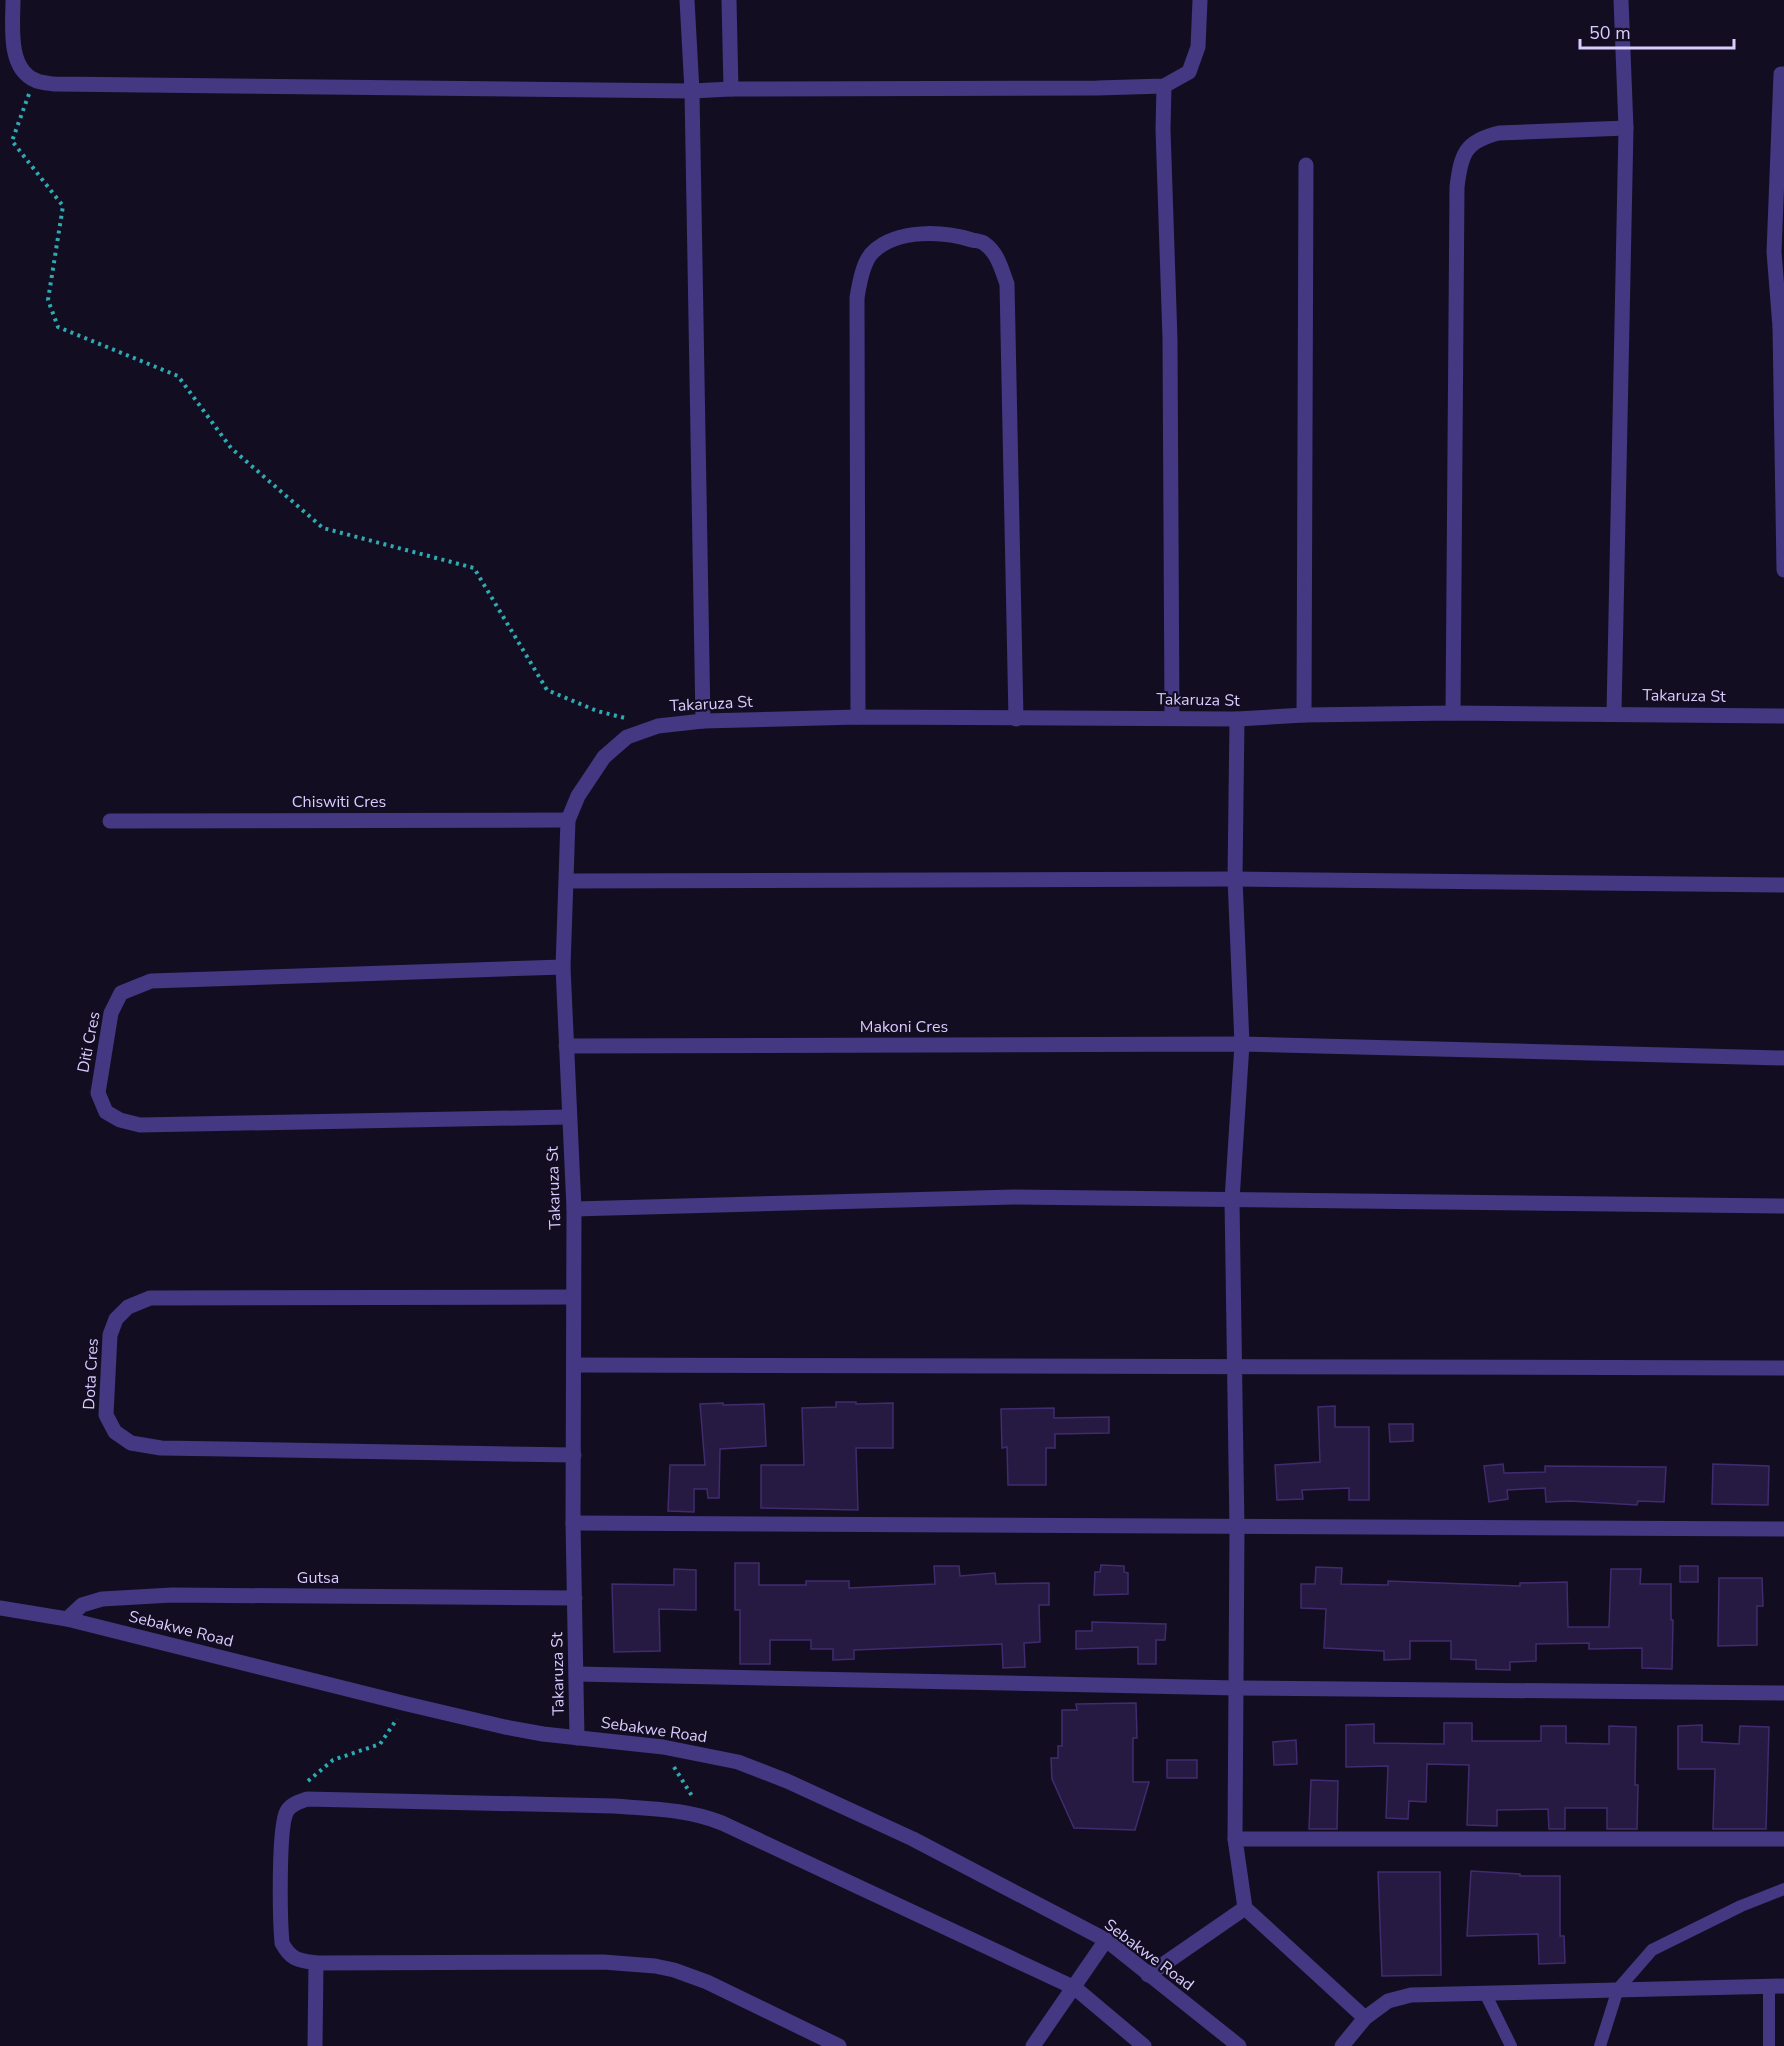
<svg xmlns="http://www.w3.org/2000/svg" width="1784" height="2046" font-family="'Nunito Sans',sans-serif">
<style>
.building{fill:#261942;stroke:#412b6f;stroke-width:1.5}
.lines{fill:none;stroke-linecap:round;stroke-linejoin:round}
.path{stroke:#2dabb3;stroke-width:4;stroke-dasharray:3 4.5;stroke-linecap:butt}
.service{stroke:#433881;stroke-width:12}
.minor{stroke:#433881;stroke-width:15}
.tertiary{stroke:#433881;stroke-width:15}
.labels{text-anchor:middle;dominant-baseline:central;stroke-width:4.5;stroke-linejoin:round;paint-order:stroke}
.street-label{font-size:16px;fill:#d9cdff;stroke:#130d21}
</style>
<rect width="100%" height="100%" fill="#130d21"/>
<g class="building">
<path d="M836,1402H856V1404L893,1403V1448H856L858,1510L761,1508V1465H804L802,1408L836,1407Z"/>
<path d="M723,1403V1405L764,1404L766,1446L720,1449L719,1498H708L707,1489H694V1512L668,1511L670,1465H705L700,1404Z"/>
<path d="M1335,1406V1427H1369V1500H1349V1488L1302,1490L1303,1499L1277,1500L1275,1465L1320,1462L1318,1407Z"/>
<path d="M1054,1408V1418L1109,1417V1433L1055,1434V1448H1046V1485H1008L1007,1447L1002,1448L1001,1409Z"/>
<path d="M1389,1424H1413V1441L1390,1442Z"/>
<path d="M1503,1464L1504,1473L1545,1472V1466L1666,1467L1664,1502L1638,1501L1637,1505L1570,1501L1546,1502L1545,1488L1507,1490L1508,1499L1489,1502L1484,1466Z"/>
<path d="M1713,1464L1769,1466L1768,1505L1712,1504Z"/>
<path d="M735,1563H759V1585H806V1581H849V1588L935,1584L934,1566H959L960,1576L995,1573L996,1584L1049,1583V1605H1039L1040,1642L1024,1643L1025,1667L1003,1668L1002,1644L854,1650V1659L833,1660V1649H811V1640H770V1664H740V1610H735Z"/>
<path d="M1101,1565L1124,1566V1572L1128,1573V1594L1094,1595L1095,1572H1100Z"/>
<rect x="1680" y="1566" width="18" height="16"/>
<path d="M1316,1567L1342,1568L1341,1584L1388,1585V1581L1520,1586V1583L1567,1582L1568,1627H1609L1611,1569H1641L1640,1584H1671V1620H1673L1672,1669L1642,1668V1648L1589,1649V1643L1536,1644V1661L1510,1662V1670L1476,1669V1660L1451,1659V1641H1410V1659L1384,1660V1651L1324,1648L1326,1609L1301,1608V1584H1315Z"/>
<path d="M674,1569L696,1570V1610L659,1609L660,1651L614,1652L612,1584L674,1585Z"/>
<path d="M1719,1578H1762L1763,1606H1757V1645L1718,1646Z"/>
<path d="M1092,1622L1166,1624L1165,1640H1156V1664H1138V1647L1076,1649V1631H1092Z"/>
<path d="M1136,1703L1137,1738H1133V1782H1149L1135,1830L1074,1828L1052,1779L1051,1758H1058V1746H1062V1710H1077L1076,1704Z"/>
<path d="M1444,1723H1472V1741H1541V1726H1566V1743L1609,1744V1726L1636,1727L1635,1785H1638L1637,1829H1607V1808H1565V1829H1549L1548,1809L1497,1810V1826L1467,1825L1469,1765L1427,1764L1426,1802L1409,1801L1408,1819L1386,1818L1388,1766L1346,1767V1725L1374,1724V1743L1444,1744Z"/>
<path d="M1702,1725V1742L1739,1744L1740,1726L1769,1727L1766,1829H1713L1715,1769H1678V1726Z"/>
<path d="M1296,1740L1297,1764L1274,1765L1273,1742Z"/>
<rect x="1167" y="1760" width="30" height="18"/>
<path d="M1311,1780L1338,1781L1337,1829H1309Z"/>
<path d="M1471,1871L1520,1874V1876H1560V1936H1564L1565,1963L1539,1964L1538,1934L1467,1936Z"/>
<path d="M1378,1872H1440L1441,1975L1382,1976Z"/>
</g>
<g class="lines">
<g class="path">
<path d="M29,94L12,141L63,206L48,300L58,327L178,376L231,448L323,528L474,568L547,690L597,711L625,718"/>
<path d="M674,1767L692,1796"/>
<path d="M308,1781L333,1760L380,1744L397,1719"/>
</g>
<g class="service">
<path d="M1485,1993L1511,2046"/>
<path d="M1600,2046L1618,1989L1652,1950L1741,1906L1784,1889"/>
<path d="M1769,2046V1986"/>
</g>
<g class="minor">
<path d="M13,0C13,24 7,68 35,80C40,83 48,83 54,84L692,91L731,89L1097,88L1164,86L1189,72L1198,47L1200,0"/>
<path d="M687,0L692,91L703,721"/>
<path d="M729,0L731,89"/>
<path d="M1164,86L1163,129L1170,339L1172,718"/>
<path d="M1780,327L1774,252L1781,74H1784"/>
<path d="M1784,327H1780L1784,570"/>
<path d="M1453,713L1457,187C1461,154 1465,141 1499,133L1626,128"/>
<path d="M1614,713L1626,128L1621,0"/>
<path d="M1304,715L1306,165"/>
<path d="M858,717L857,298C859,285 863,260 874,251C898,229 943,231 972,240C976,241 982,241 985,244C998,253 1002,271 1007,284L1016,719"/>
<path d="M1237,719L1235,879L1242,1044L1232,1200L1237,1528L1235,1839L1245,1908L1365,2018"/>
<path d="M110,821L568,820"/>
<path d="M567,881L1235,879L1784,885"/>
<path d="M563,967L151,981L121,993L111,1013L98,1093L106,1112L120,1120L140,1125L569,1117"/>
<path d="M566,1046L1242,1044L1784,1058"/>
<path d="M574,1209L1013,1197L1784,1206"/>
<path d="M573,1297L150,1298L128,1307L116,1319L110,1335L106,1415L115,1432L131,1443L161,1448L574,1455"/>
<path d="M575,1365C978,1367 1381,1366 1784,1368"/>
<path d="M573,1523L1784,1529"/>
<path d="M67,1619L82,1605L102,1599L172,1595L575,1598"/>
<path d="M577,1674L1237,1688L1784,1693"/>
<path d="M577,1738L573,1523L574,1209L563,967L568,820L578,796L604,757L627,737L658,726L703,721L858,717L1237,719L1304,715L1453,713L1784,716"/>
<path d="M1235,1839H1784"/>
<path d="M316,1963C298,1960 291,1960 282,1943C280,1921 278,1826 287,1811C291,1804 301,1801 307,1799L614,1806C651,1809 688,1809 722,1823L1075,1988L1144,2046"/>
<path d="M1148,1975L1245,1908"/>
<path d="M315,2046L316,1963L603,1962L655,1966L674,1970L707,1982L839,2046"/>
<path d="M1033,2046L1106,1940"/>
<path d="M1342,2046L1365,2018L1388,2001L1411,1995L1784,1986"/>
</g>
<path class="tertiary" d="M0,1608L67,1619L407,1704L505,1727L543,1734L663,1747L738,1762L787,1781L913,1839L1106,1940L1239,2046"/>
</g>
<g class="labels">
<g class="street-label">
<text transform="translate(1684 696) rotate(1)">Takaruza St</text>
<text transform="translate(1198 700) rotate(1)">Takaruza St</text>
<text transform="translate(711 704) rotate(-3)">Takaruza St</text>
<text x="339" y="802">Chiswiti Cres</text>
<text x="904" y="1027">Makoni Cres</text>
<text transform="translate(89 1042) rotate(-79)">Diti Cres</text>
<text transform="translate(554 1188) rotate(-92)">Takaruza St</text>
<text transform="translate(91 1374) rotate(-87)">Dota Cres</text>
<text x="318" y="1578">Gutsa</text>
<text transform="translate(181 1629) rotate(14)">Sebakwe Road</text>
<text transform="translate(558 1674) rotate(-91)">Takaruza St</text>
<text transform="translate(654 1730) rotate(8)">Sebakwe Road</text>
<text transform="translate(1149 1955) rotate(37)">Sebakwe Road</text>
</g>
</g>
<path d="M1580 39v9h154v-9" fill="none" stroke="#d9cdff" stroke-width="3"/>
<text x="1589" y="39" font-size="18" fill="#d9cdff" stroke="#130d21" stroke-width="4.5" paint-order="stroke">50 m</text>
</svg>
